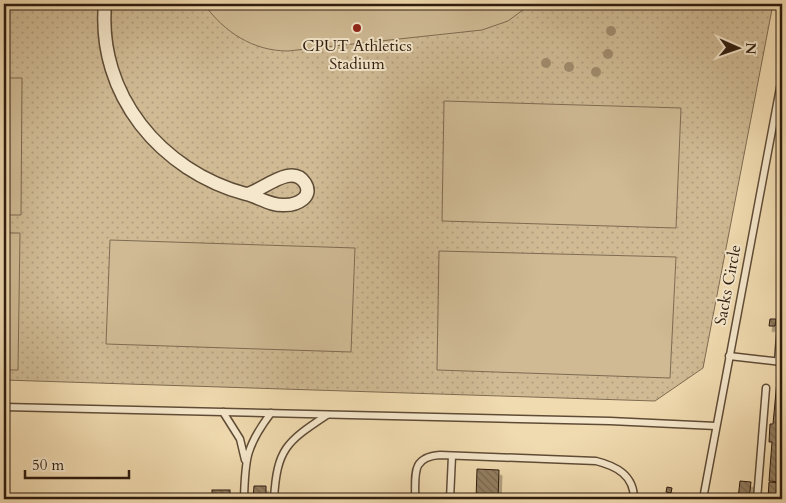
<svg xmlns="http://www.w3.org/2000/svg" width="786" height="503" font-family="Cardo,serif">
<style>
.green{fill:url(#green-dots);stroke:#7f6b51}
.pitch{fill:#cfba94;stroke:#7f6b51}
.building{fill:url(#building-back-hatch);stroke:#2f1c0e;filter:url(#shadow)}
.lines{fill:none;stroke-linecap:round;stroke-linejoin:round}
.lane-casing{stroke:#5f4c36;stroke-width:9}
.street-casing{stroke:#5f4c36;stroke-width:15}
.lane{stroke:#f5e7cb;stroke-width:6}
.street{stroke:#f5e7cb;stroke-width:12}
.tree{fill:#a08b6c}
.poi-dot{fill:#8f2418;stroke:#f5e7cb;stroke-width:2}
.labels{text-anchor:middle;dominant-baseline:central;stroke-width:4;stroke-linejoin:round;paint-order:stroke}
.poi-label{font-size:16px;fill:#2f1c0e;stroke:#f5e7cb}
.street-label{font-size:16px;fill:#2f1c0e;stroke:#f5e7cb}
</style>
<defs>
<pattern id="green-dots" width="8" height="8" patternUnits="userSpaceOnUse" patternTransform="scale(1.25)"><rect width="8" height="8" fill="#cfba94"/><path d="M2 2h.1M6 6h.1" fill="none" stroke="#b29f7e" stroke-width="1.8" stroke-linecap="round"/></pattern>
<pattern id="building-back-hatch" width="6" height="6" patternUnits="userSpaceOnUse" patternTransform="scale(1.25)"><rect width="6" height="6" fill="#937f62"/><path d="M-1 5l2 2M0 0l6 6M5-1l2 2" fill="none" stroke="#78674f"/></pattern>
<filter id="shadow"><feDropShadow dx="3" dy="5.5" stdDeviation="0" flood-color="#0004"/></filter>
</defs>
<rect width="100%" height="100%" fill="#f0daaf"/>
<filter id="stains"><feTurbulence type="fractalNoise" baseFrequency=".004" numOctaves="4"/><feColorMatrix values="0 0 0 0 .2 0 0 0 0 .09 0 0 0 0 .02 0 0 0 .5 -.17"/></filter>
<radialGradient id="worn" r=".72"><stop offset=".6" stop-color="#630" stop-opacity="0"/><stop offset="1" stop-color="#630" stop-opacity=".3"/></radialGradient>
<path class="green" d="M4,4H773L703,368L655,401L4,380Z"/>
<g class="pitch">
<path d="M204,4H531L508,21L482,30L288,51C253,51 224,32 204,4Z"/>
<path d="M4,78H22L21,215H4Z"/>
<path d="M444,101L681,108L676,228L442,221Z"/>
<path d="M4,233H20L18,370H4Z"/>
<path d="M110,240L355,248L351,352L106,344Z"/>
<path d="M439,251L676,257L670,378L437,370Z"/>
</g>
<g class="building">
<path d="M770,319H776L775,326H769Z"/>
<path d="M778,370H782V482L769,481L772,442H769L770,424H773Z"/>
<path d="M477,469L499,470L498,499H476Z"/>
<path d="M740,481L751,482L749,499H738Z"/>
<path d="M769,482L782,483V499H768Z"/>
<path d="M254,486H266V499H253Z"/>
<path d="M667,487L672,488L671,493L666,492Z"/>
<rect x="212" y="490" width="18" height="9"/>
<path d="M149,495L186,496V499H149Z"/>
</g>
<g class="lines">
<defs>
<g id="lane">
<path d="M729,356L782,362"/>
<path d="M778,362L782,310"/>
<path d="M4,407L610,421L716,426"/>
<path d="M223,412L240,439L245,460"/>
<path d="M244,499C245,459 246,446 271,413"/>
<path d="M274,499C277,449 286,442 327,415"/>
<path d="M415,499C416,476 410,457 440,455L596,461C616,466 634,475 634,499"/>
<path d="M450,499L452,456"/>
<path d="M703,499L782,77"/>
<path d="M757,499L766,388"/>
</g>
<path id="street" d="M105,4C97,95 161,171 246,194C259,197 270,206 285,205C297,205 314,197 305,183C292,162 262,191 247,194"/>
</defs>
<use href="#lane" class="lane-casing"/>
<use href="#street" class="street-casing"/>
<use href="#lane" class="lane"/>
<use href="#street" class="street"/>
</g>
<g class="tree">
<circle cx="611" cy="31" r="5"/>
<circle cx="608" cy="54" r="5"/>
<circle cx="546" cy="63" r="5"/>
<circle cx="569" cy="67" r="5"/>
<circle cx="596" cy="72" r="5"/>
</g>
<circle class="poi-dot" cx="357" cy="28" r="5"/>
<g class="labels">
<g class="poi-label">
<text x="357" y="46">CPUT Athletics<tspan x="357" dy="18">Stadium</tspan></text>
</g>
<g class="street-label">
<text transform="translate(728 285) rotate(-79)">Sacks Circle</text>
</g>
</g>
<rect width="786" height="503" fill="none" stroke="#f0daaf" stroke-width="20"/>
<rect x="5" y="5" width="776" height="493" fill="none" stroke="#2f1c0e" stroke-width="2.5"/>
<rect x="10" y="10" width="766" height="483" fill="none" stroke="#2f1c0e"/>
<g transform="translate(738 48) rotate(92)" stroke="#f5e7cb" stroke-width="4" paint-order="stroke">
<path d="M0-4L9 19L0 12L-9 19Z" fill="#2f1c0e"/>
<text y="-8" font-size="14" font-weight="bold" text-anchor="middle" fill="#2f1c0e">N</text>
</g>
<path d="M25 470v8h104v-8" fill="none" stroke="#2f1c0e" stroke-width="2.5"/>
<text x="32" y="470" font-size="15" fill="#2f1c0e" stroke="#f5e7cb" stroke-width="4" paint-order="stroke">50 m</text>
<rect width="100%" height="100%" filter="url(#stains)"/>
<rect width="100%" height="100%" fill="url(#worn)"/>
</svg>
